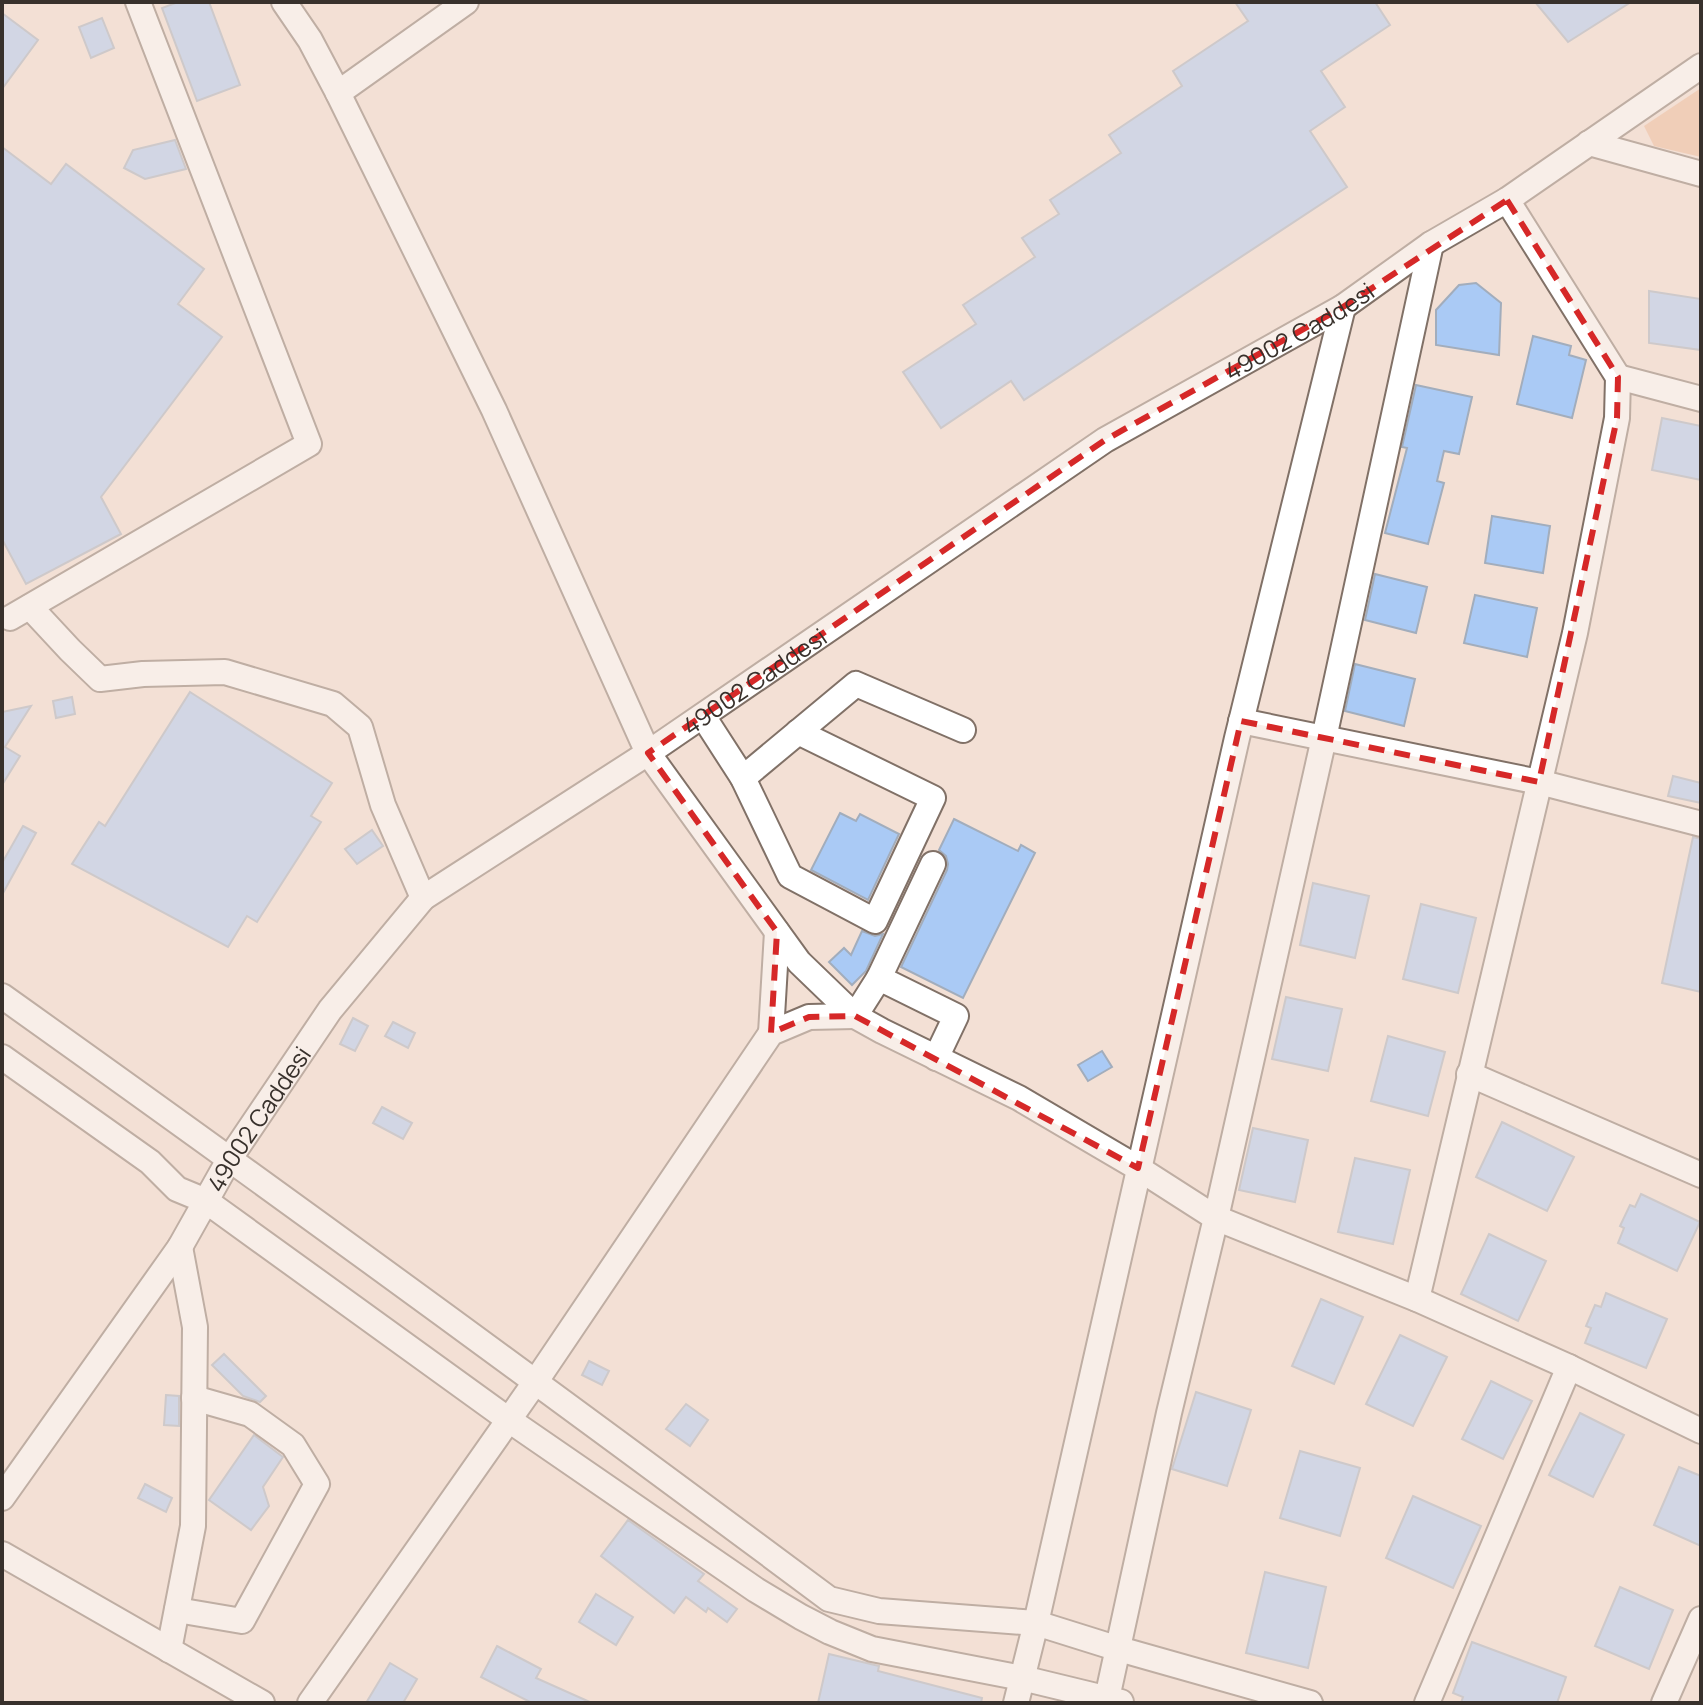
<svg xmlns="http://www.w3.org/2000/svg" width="1703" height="1705" font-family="Manrope,sans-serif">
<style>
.green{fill:#eeb896}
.building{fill:#aacaf5;stroke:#a2adbc;stroke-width:2}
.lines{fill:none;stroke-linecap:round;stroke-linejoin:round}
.minor-casing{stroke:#817167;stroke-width:28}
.minor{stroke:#fff;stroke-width:24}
.marked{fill:none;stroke:#d62828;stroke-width:6;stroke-dasharray:16 10;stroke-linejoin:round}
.labels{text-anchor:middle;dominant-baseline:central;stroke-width:7;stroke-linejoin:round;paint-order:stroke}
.street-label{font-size:24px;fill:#38312c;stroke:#fdeee5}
</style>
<rect width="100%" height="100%" fill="#f3e0d5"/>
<path class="green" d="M1701,88V157L1654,146L1644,126Z"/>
<g class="building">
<path d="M178,2H209L240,85L197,101L162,8Z"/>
<path d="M1235,2H1375L1390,25L1321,71L1345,107L1310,131L1347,187L1024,400L1011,381L941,428L903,372L976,324L963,305L1035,257L1022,238L1059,214L1050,200L1121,153L1109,135L1182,86L1173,71L1248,21Z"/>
<path d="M1535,2H1631L1568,42Z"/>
<path d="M2,13L38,40L2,89Z"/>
<path d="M102,18L114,48L91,58L79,27Z"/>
<path d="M175,140L186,169L145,179L124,168L133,150Z"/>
<path d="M2,147L51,184L66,164L204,269L178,304L222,337L101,497L121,534L26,584L2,539Z"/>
<path d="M1476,283L1501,303L1499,355L1436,345V310L1459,285Z"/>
<path d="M1649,291L1701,299V350L1649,343Z"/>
<path d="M1533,336L1571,346L1569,355L1586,360L1572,418L1517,404Z"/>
<path d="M1416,385L1472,397L1459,454L1444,451L1437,481L1444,483L1428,544L1385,533L1407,448L1402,447Z"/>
<path d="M1662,418L1701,426V480L1652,470Z"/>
<path d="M1492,516L1550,526L1543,573L1485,563Z"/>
<path d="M1375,574L1427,587L1416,633L1365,620Z"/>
<path d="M1475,595L1537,608L1527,657L1464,643Z"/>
<path d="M1355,664L1415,679L1404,726L1345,711Z"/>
<path d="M190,692L332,783L311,816L321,822L257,922L247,916L228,947L72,864L99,822L105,826Z"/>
<path d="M72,697L75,714L56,718L53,701Z"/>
<path d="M31,706L5,747L20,756L2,785V712Z"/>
<path d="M1673,776L1701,783V803L1668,796Z"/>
<path d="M840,813L856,821L860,814L899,834L868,900L811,870Z"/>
<path d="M954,819L1018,851L1021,845L1035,853L963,998L901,967L947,870L948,864L946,856L939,850Z"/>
<path d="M23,826L36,833L2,895V863Z"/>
<path d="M372,830L383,846L357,864L345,849Z"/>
<path d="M1693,837L1701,839V992L1662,983Z"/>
<path d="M1313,883L1369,896L1355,958L1300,945Z"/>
<path d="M1421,904L1476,918L1458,993L1403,979Z"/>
<path d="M862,931L875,936L883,934L866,971L852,985L829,962L844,948L851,955Z"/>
<path d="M1286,997L1342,1009L1328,1071L1272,1059Z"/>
<path d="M353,1018L368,1026L355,1051L340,1044Z"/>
<path d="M393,1022L415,1033L408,1048L385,1036Z"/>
<path d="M1388,1036L1445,1052L1428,1116L1371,1101Z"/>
<path d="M1102,1051L1112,1067L1088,1081L1078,1065Z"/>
<path d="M382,1107L412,1123L403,1139L373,1123Z"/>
<path d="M1502,1122L1574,1157L1547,1211L1476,1177Z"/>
<path d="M1253,1128L1308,1140L1295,1202L1239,1190Z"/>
<path d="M1355,1158L1410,1170L1393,1244L1338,1232Z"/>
<path d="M1641,1194L1700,1222L1677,1271L1618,1243L1624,1228L1620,1226L1630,1205L1635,1207Z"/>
<path d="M1489,1234L1546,1261L1518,1321L1461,1294Z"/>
<path d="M1606,1293L1667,1319L1646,1368L1585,1343L1591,1328L1586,1326L1595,1305L1601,1307Z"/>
<path d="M1321,1299L1363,1317L1334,1384L1292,1366Z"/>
<path d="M1400,1335L1447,1357L1413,1426L1366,1404Z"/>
<path d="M224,1354L266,1396L260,1402L243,1396L212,1365Z"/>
<path d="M589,1361L609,1371L602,1385L582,1375Z"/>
<path d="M1491,1381L1532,1401L1503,1459L1462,1439Z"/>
<path d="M1196,1392L1251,1410L1227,1486L1172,1469Z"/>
<path d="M166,1395L179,1396V1426L164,1425Z"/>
<path d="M686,1404L708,1420L690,1446L666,1429Z"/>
<path d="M1580,1413L1624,1435L1593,1497L1549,1475Z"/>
<path d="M254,1435L283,1457L263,1487L269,1506L251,1530L209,1500Z"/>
<path d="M1300,1451L1360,1468L1340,1536L1280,1518Z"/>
<path d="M1679,1467L1701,1476V1546L1654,1525Z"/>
<path d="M145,1484L172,1498L166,1512L138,1498Z"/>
<path d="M1413,1496L1481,1526L1453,1588L1386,1558Z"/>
<path d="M628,1520L704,1574L698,1581L737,1609L727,1622L708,1608L706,1612L686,1597L674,1613L601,1556Z"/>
<path d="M1265,1572L1326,1587L1308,1668L1246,1653Z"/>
<path d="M1620,1587L1673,1610L1649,1669L1595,1646Z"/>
<path d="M596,1594L633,1617L616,1645L579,1622Z"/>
<path d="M1472,1642L1566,1677L1557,1703H1461L1463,1697L1453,1693Z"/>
<path d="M497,1646L541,1669L536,1678L592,1703H532L481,1677Z"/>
<path d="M829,1654L879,1666L878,1671L982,1698L981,1703H818Z"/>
<path d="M390,1663L417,1679L403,1703H366Z"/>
</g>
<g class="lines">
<defs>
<g id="minor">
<path d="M284,2L310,40L338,93L494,410L648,753L799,962L855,1016L882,1031L1019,1098L1138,1168L1216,1218L1417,1299L1569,1367L1701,1431"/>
<path d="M338,93L466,2"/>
<path d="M1589,143L1701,174"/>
<path d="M1618,377L1701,399"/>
<path d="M30,607L70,650L100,679L143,674L225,672L333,704L360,727L383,805L423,898"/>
<path d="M10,618L309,444L138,2"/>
<path d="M703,716L743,778L790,876L875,921L933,798L798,732"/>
<path d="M1241,721L1539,782L1701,824"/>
<path d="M743,778L856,684L963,730"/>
<path d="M879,978L933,864"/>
<path d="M2,996C280,1194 555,1395 829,1599L879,1611L1036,1623L1119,1649L1310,1703"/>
<path d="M771,1033L777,932"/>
<path d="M2,1057L150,1162L177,1189L206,1201L509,1420L756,1590L801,1617L830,1632L872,1649L1022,1678L1121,1702"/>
<path d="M1469,1074L1701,1175"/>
<path d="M1417,1299L1575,633L1617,418L1618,377L1507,200"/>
<path id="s1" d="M2,1498L180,1247L230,1158L330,1010L423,898L648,753L1105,440L1343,307L1431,244L1507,200L1701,66"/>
<path d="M2,1554L262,1703"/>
<path d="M177,1610L242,1621L317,1484L293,1445L250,1414L194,1398"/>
<path d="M169,1650L193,1526L195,1327L180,1247"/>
<path d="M310,1703L536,1381L771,1033L809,1017L855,1016L879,978L956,1016L936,1058"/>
<path d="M1016,1703L1036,1623L1237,738L1343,307"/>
<path d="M1106,1703L1169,1413L1216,1218L1324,738L1431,244"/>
<path d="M1427,1703L1569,1367"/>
<path d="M1664,1703L1701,1619"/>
</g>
</defs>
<use href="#minor" class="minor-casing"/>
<use href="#minor" class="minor"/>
</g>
<path d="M0 0H1703V1705H0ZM1507,200L1618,377L1617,418L1539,782L1241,721L1138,1168L855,1016L809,1017L771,1033L777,932L648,753L1105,440L1343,307Z" fill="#f3e0d5" fill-opacity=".55" fill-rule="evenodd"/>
<path class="marked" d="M1507,200L1618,377L1617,418L1539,782L1241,721L1138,1168L855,1016L809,1017L771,1033L777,932L648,753L1105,440L1343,307Z"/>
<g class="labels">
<g class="street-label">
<text stroke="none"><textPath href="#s1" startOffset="1778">49002 Caddesi</textPath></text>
<text stroke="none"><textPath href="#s1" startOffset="1130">49002 Caddesi</textPath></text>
<text stroke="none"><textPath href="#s1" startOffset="458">49002 Caddesi</textPath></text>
</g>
</g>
<rect width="1703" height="1705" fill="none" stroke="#38312c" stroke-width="8"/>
</svg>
